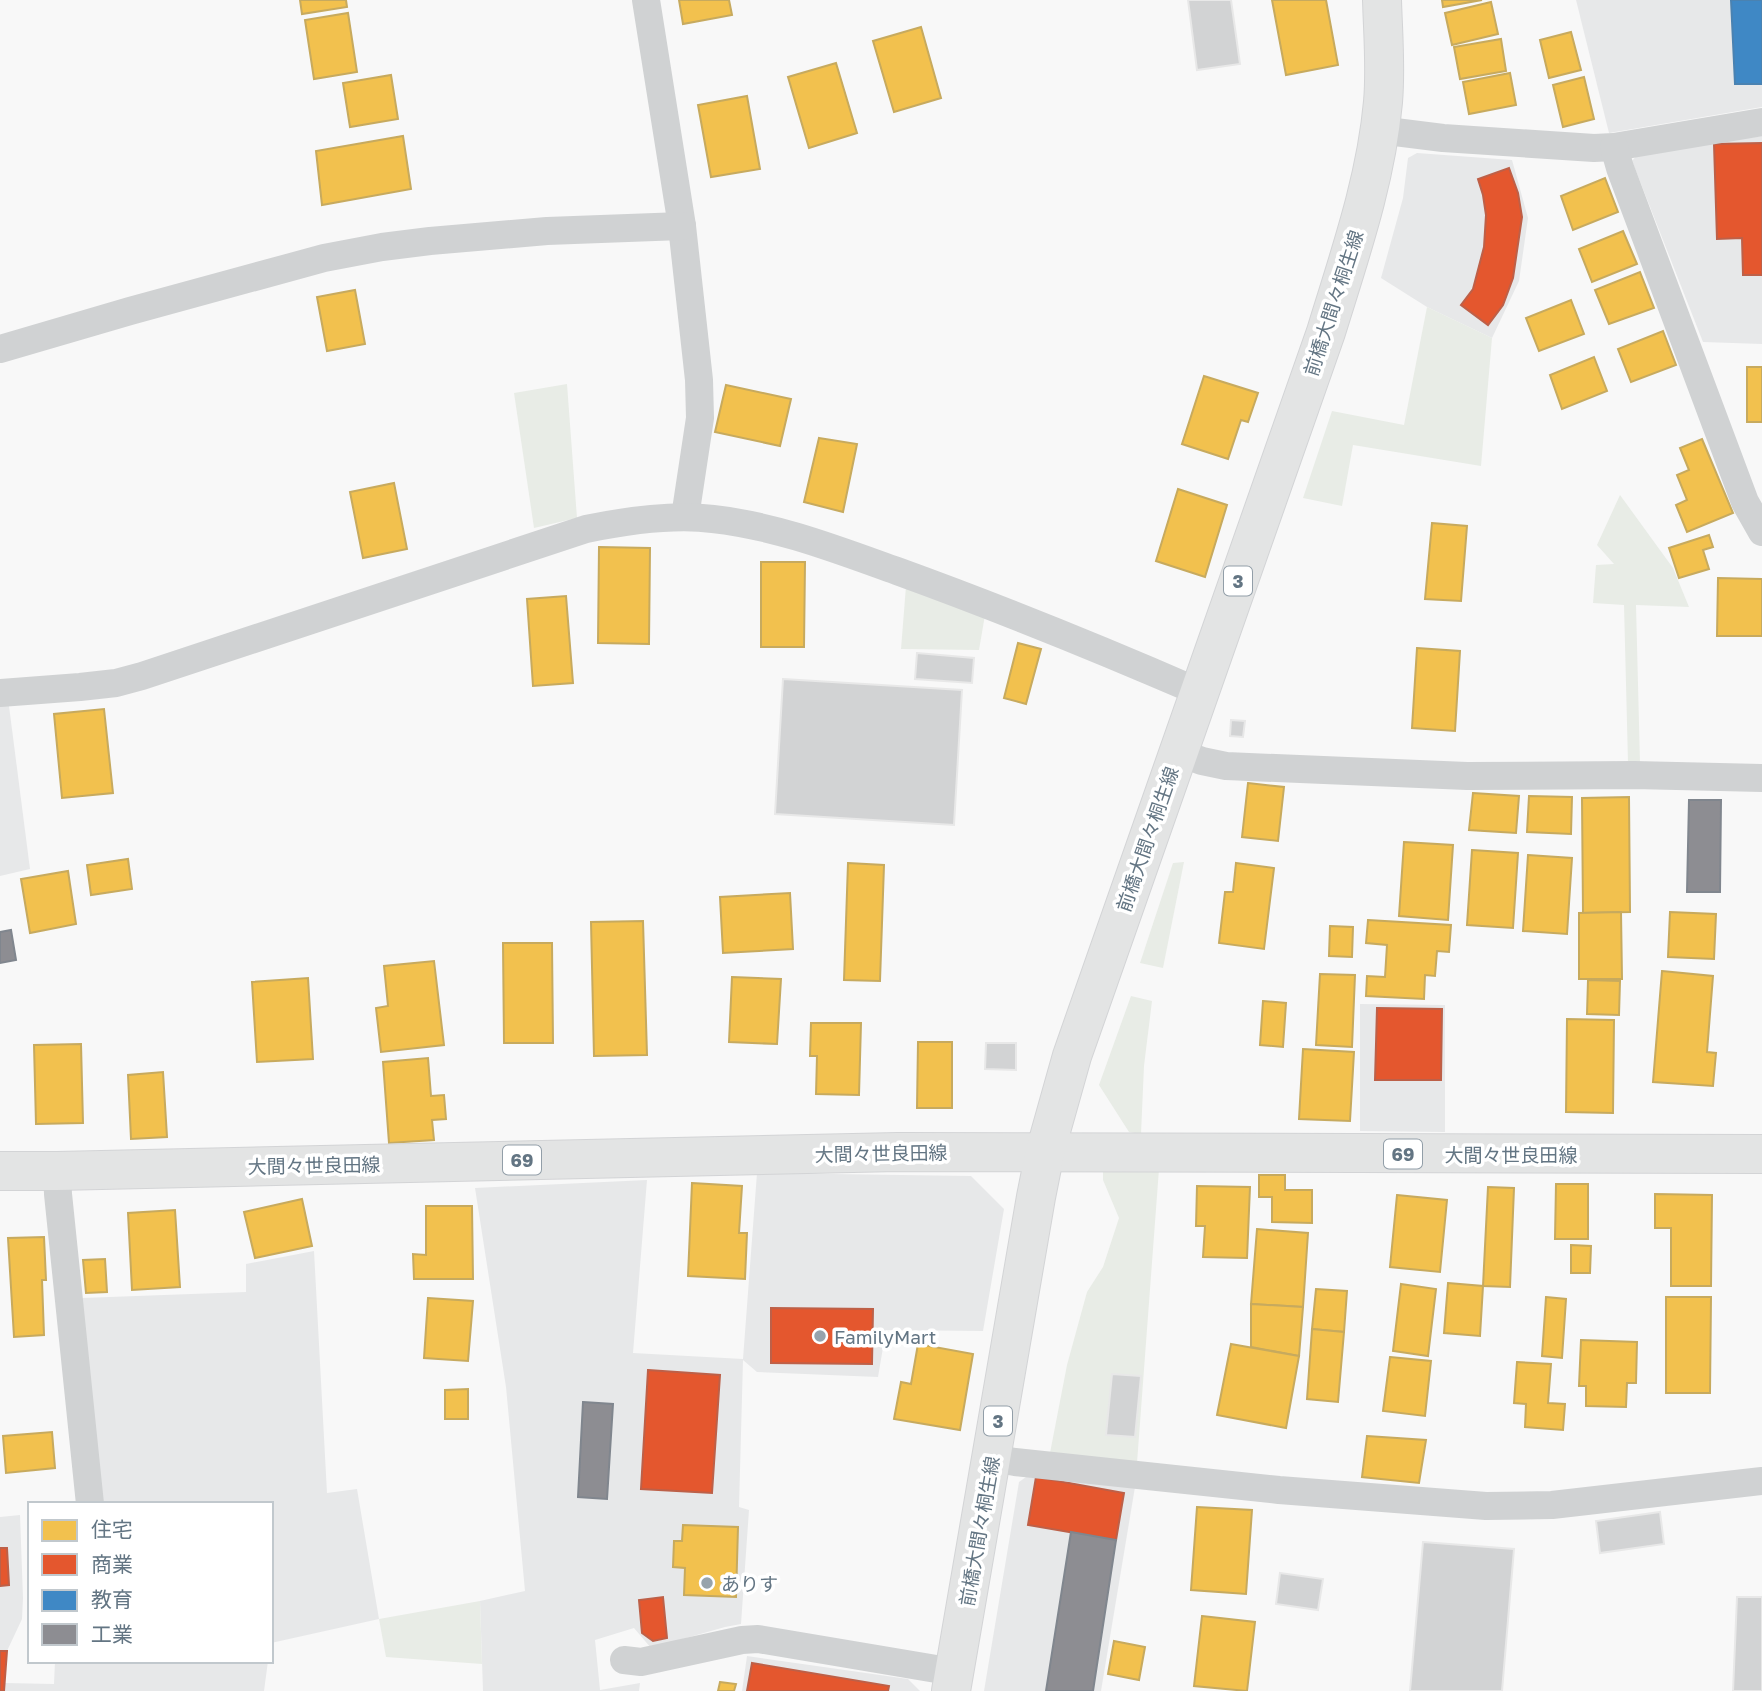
<svg xmlns="http://www.w3.org/2000/svg" width="1762" height="1691" font-family="'Golos Text','Noto Sans JP',sans-serif">
<style>
.built{fill:#e7e8e9}
.green{fill:#e8ece6}
.homes{fill:#f2c14e;stroke:#c7aa5e;stroke-width:2}
.shops{fill:#e4572e;stroke:#bd6048;stroke-width:2}
.schools{fill:#3f88c5;stroke:#4a82b1;stroke-width:2}
.industry{fill:#8d8d92;stroke:#80868e;stroke-width:2}
.building{fill:#d2d3d4;stroke:#e8e8e8;stroke-width:2}
.lines{fill:none;stroke-linecap:round;stroke-linejoin:round}
.primary-casing{stroke:#d3d4d6;stroke-width:40}
.street{stroke:#d0d2d3;stroke-width:28}
.primary{stroke:#e3e4e4;stroke-width:38}
.poi-dot{fill:#97a3ac;stroke:#fff;stroke-width:2.5}
.labels{text-anchor:middle;dominant-baseline:central;stroke-width:7;stroke-linejoin:round;paint-order:stroke}
.shield{fill:#fff;stroke:#929ea8;stroke-width:2}
.shield-label{font-size:18px;font-weight:bold;fill:#637583}
.street-label{font-size:19px;fill:#637583;stroke:#fff}
.poi-label{font-size:19px;fill:#637583;stroke:#fff;text-anchor:start}
</style>
<rect width="100%" height="100%" fill="#f8f8f8"/>
<g class="built">
<path d="M1576,0H1762V107L1609,133Z"/>
<path d="M1762,136V344L1703,342L1632,161L1639,153Z"/>
<path d="M1417,153L1512,160L1528,218L1519,281L1492,338L1427,307L1381,278L1403,198L1408,158Z"/>
<path d="M0,706H9L30,869L0,876Z"/>
<path d="M1360,1004L1445,1005V1132L1360,1131Z"/>
<path d="M757,1173L971,1176L1004,1209L983,1331L886,1330L878,1377L757,1372L743,1360L739,1507L749,1510L741,1624L725,1627L651,1648L634,1628L595,1640L600,1690L640,1683L639,1691H483L480,1601L525,1591L506,1387L475,1188L647,1180L633,1353L743,1359Z"/>
<path d="M314,1251L327,1493L357,1489L379,1619L271,1643V1504H102L82,1298L246,1292V1264Z"/>
<path d="M1033,1472L1135,1487L1101,1691H984L1019,1482Z"/>
<path d="M20,1515L23,1598L22,1619L7,1651L5,1683L54,1684L55,1661H268L264,1691H0V1517Z"/>
<path d="M747,1656L908,1679L920,1691H742Z"/>
</g>
<g class="green">
<path d="M1427,307L1492,338L1481,466L1353,445L1342,506L1303,498L1332,411L1404,425Z"/>
<path d="M567,384L577,518L534,528L514,393Z"/>
<path d="M1620,495L1673,568L1689,607L1636,605L1640,763H1628L1624,605L1593,603L1596,565L1614,564L1597,545Z"/>
<path d="M906,586L985,615L979,650L901,649Z"/>
<path d="M1184,862L1163,968L1140,963L1173,863Z"/>
<path d="M1131,996L1152,1001L1144,1066L1141,1134L1129,1132L1099,1085Z"/>
<path d="M1103,1169H1159L1137,1463L1050,1453L1067,1365L1087,1292L1103,1267L1119,1218L1103,1180Z"/>
<path d="M480,1601L482,1664L386,1657L379,1619Z"/>
</g>
<g class="homes">
<path d="M300,0H346L347,7L302,14Z"/>
<path d="M679,0H729L732,15L683,24Z"/>
<path d="M1272,0H1326L1338,65L1286,75Z"/>
<path d="M1442,0H1482L1443,7Z"/>
<path d="M1491,2L1498,34L1452,45L1445,13Z"/>
<path d="M348,13L357,72L314,79L305,20Z"/>
<path d="M921,27L941,98L894,112L873,41Z"/>
<path d="M1571,32L1581,70L1549,78L1540,40Z"/>
<path d="M1501,39L1506,71L1460,79L1454,47Z"/>
<path d="M836,63L857,133L809,148L788,77Z"/>
<path d="M1510,73L1516,105L1469,114L1463,82Z"/>
<path d="M391,75L398,119L350,127L343,83Z"/>
<path d="M1584,77L1594,119L1563,127L1553,85Z"/>
<path d="M747,96L760,169L711,177L698,105Z"/>
<path d="M403,136L411,189L322,205L316,151Z"/>
<path d="M1605,178L1618,212L1573,230L1561,196Z"/>
<path d="M1623,231L1637,264L1592,282L1579,249Z"/>
<path d="M1640,272L1654,308L1609,324L1595,290Z"/>
<path d="M355,290L365,344L327,351L317,297Z"/>
<path d="M1571,300L1584,334L1539,351L1526,318Z"/>
<path d="M1663,331L1676,365L1631,382L1618,349Z"/>
<path d="M1594,357L1607,391L1562,409L1550,375Z"/>
<rect x="1747" y="367" width="15" height="55"/>
<path d="M1204,376L1258,393L1248,422L1241,420L1228,459L1182,444Z"/>
<path d="M726,385L791,399L780,446L715,432Z"/>
<path d="M819,438L857,444L843,512L804,502Z"/>
<path d="M1702,439L1733,513L1687,532L1676,505L1687,500L1677,475L1689,470L1680,448Z"/>
<path d="M394,483L407,549L363,558L350,492Z"/>
<path d="M1178,489L1227,505L1205,577L1156,561Z"/>
<path d="M1432,523L1467,526L1461,601L1425,599Z"/>
<path d="M1709,535L1713,547L1703,550L1709,569L1679,578L1669,548Z"/>
<path d="M599,547L650,548L649,644L598,643Z"/>
<path d="M761,562H805L804,647H761Z"/>
<path d="M1718,578L1762,579V636H1717Z"/>
<path d="M566,596L573,683L533,686L527,599Z"/>
<path d="M1018,643L1041,649L1026,704L1004,698Z"/>
<path d="M1417,648L1460,651L1455,731L1412,728Z"/>
<path d="M104,709L113,793L62,798L54,714Z"/>
<path d="M1248,783L1284,787L1278,841L1242,837Z"/>
<path d="M1473,793L1519,796L1516,833L1469,830Z"/>
<path d="M1529,796L1572,797L1571,834L1527,832Z"/>
<path d="M1629,797L1630,912L1583,913L1582,798Z"/>
<path d="M1404,842L1453,845L1448,920L1399,916Z"/>
<path d="M1472,850L1518,853L1513,928L1467,925Z"/>
<path d="M1528,855L1572,858L1567,934L1523,931Z"/>
<path d="M128,859L132,889L91,895L87,865Z"/>
<path d="M848,863L884,865L880,981L844,980Z"/>
<path d="M1236,863L1274,868L1264,949L1219,943L1225,892H1233Z"/>
<path d="M68,871L76,924L30,933L21,879Z"/>
<path d="M790,893L793,949L723,953L720,897Z"/>
<path d="M1621,912L1622,979H1579V913Z"/>
<path d="M1670,912L1716,914L1714,959L1668,957Z"/>
<path d="M1368,920L1451,925L1449,952L1437,951L1435,976L1425,975L1424,999L1366,996L1367,976L1385,977L1387,945L1366,943Z"/>
<path d="M643,921L647,1055L594,1056L591,922Z"/>
<path d="M1330,926L1353,927L1352,957L1329,956Z"/>
<path d="M503,943H552L553,1043H504Z"/>
<path d="M434,961L444,1045L381,1052L376,1008L388,1006L384,966Z"/>
<path d="M1662,971L1713,976L1707,1052L1716,1053L1713,1086L1653,1082Z"/>
<path d="M1320,974L1355,975L1352,1047L1316,1045Z"/>
<path d="M732,977L781,979L777,1044L729,1042Z"/>
<path d="M308,978L313,1059L257,1062L252,982Z"/>
<path d="M1588,980L1620,981L1619,1015L1587,1014Z"/>
<path d="M1263,1001L1286,1003L1283,1047L1260,1045Z"/>
<path d="M1567,1019L1614,1020L1613,1113L1566,1112Z"/>
<path d="M811,1023H861L859,1095L816,1094L817,1056H810Z"/>
<path d="M918,1042H952V1108H917Z"/>
<path d="M81,1044L83,1123L36,1124L34,1045Z"/>
<path d="M1303,1049L1354,1052L1350,1121L1299,1119Z"/>
<path d="M428,1058L431,1096L444,1095L446,1119L432,1120L434,1140L389,1143L383,1062Z"/>
<path d="M163,1072L167,1137L131,1139L128,1075Z"/>
<path d="M1259,1175H1285V1190H1312V1223L1272,1222V1197H1259Z"/>
<path d="M692,1183L742,1186L739,1233H747L745,1279L688,1276Z"/>
<path d="M1556,1184H1588V1239H1555Z"/>
<path d="M1197,1186L1250,1187L1247,1258L1203,1257L1205,1226H1196Z"/>
<path d="M1488,1187L1514,1188L1510,1287L1483,1286Z"/>
<path d="M1655,1194L1712,1195L1711,1286H1671V1228H1655Z"/>
<path d="M1397,1195L1447,1200L1440,1272L1390,1267Z"/>
<path d="M302,1199L312,1246L255,1258L244,1212Z"/>
<path d="M426,1206H472L473,1279H414L413,1254L426,1255Z"/>
<path d="M175,1210L180,1287L132,1290L128,1213Z"/>
<path d="M1257,1229L1308,1233L1303,1307L1251,1304Z"/>
<path d="M44,1237L46,1280H42L44,1335L14,1337L8,1238Z"/>
<path d="M1571,1245L1591,1246L1590,1273H1571Z"/>
<path d="M105,1259L107,1292L86,1293L83,1260Z"/>
<path d="M1448,1283L1483,1286L1480,1336L1444,1333Z"/>
<path d="M1401,1284L1436,1289L1428,1356L1393,1351Z"/>
<path d="M1316,1289L1347,1291L1344,1332L1312,1329Z"/>
<path d="M1546,1297L1566,1299L1562,1358L1542,1356Z"/>
<path d="M1666,1297H1711L1710,1393H1666Z"/>
<path d="M428,1298L473,1301L468,1361L424,1358Z"/>
<path d="M1251,1304L1303,1307L1299,1356L1251,1347Z"/>
<path d="M1312,1329L1344,1332L1338,1402L1307,1399Z"/>
<path d="M1581,1340L1637,1342L1636,1383H1627L1626,1407L1586,1406V1386H1579Z"/>
<path d="M918,1344L973,1354L960,1430L894,1419L901,1382L911,1384Z"/>
<path d="M1231,1344L1299,1356L1286,1428L1217,1415Z"/>
<path d="M1390,1357L1431,1361L1425,1416L1383,1411Z"/>
<path d="M1517,1362L1551,1364L1548,1403L1565,1404L1563,1430L1525,1427L1526,1404L1514,1403Z"/>
<path d="M468,1389V1419H445V1390Z"/>
<path d="M52,1432L55,1468L6,1473L3,1436Z"/>
<path d="M1367,1436L1426,1440L1419,1483L1362,1477Z"/>
<path d="M1197,1507L1252,1510L1246,1594L1191,1590Z"/>
<path d="M683,1525L738,1527L736,1597L684,1595L685,1568L673,1567L674,1541H682Z"/>
<path d="M1202,1616L1255,1622L1247,1691L1194,1686Z"/>
<path d="M1114,1641L1145,1647L1139,1680L1108,1674Z"/>
<path d="M720,1682L736,1684L734,1691H718Z"/>
</g>
<g class="shops">
<path d="M1762,143V275H1743L1742,238L1717,239L1714,144Z"/>
<path d="M1509,168L1518,193L1522,217L1513,278L1503,305L1488,325L1461,305L1473,289L1484,247L1486,215L1483,195L1478,179Z"/>
<path d="M1377,1008L1442,1009L1441,1080H1375Z"/>
<path d="M771,1308L873,1309L872,1364L771,1363Z"/>
<path d="M648,1370L720,1375L712,1493L641,1489Z"/>
<path d="M1036,1477L1124,1493L1116,1540L1028,1525Z"/>
<path d="M0,1548H7L9,1585L0,1586Z"/>
<path d="M663,1597L667,1638L653,1641L642,1633L639,1600Z"/>
<path d="M0,1651H7L4,1691H0Z"/>
<path d="M752,1663L889,1686L888,1691H747Z"/>
</g>
<path class="schools" d="M1731,0H1762V84H1735Z"/>
<g class="industry">
<path d="M1689,800H1721L1720,892H1687Z"/>
<path d="M11,930L16,960L0,963V932Z"/>
<path d="M583,1402L613,1404L607,1499L578,1497Z"/>
<path d="M1071,1532L1116,1540L1093,1691H1046Z"/>
</g>
<g class="building">
<path d="M1188,0H1231L1240,64L1197,70Z"/>
<path d="M917,653L974,658L972,683L915,679Z"/>
<path d="M783,679L962,690L954,825L775,814Z"/>
<path d="M1231,720L1245,721L1243,737L1230,736Z"/>
<path d="M986,1043H1016V1070L985,1069Z"/>
<path d="M1112,1374L1141,1376L1135,1437L1106,1435Z"/>
<path d="M1660,1512L1664,1544L1600,1553L1596,1521Z"/>
<path d="M1423,1542L1514,1549L1502,1691H1410Z"/>
<path d="M1280,1573L1323,1579L1318,1610L1276,1604Z"/>
<path d="M1737,1597H1762V1691H1733Z"/>
</g>
<g class="lines">
<defs>
<g id="primary">
<path d="M0,1171H57L898,1152L1762,1154"/>
<path d="M951,1691L1036,1197L1045,1152L1072,1056L1326,332C1349,257 1376,181 1383,102C1386,68 1383,34 1382,0"/>
</g>
</defs>
<use href="#primary" class="primary-casing"/>
<g class="street">
<path d="M646,0L682,226L699,380L700,418L685,517"/>
<path d="M1379,130L1443,138L1594,148L1614,147L1762,122"/>
<path d="M1614,147L1620,168L1745,502L1762,532"/>
<path d="M0,349L130,311L324,258L382,247L430,241L547,231L682,226"/>
<path d="M0,693L80,687L116,683L142,676L586,529C625,521 674,514 713,519C777,526 838,550 897,571C999,608 1100,649 1199,692"/>
<path d="M1177,752L1202,761L1226,766L1467,776L1634,775L1762,778"/>
<path d="M57,1171L58,1194L90,1504"/>
<path d="M992,1458L1015,1462L1279,1490L1486,1506L1552,1505L1762,1481"/>
<path d="M624,1660L641,1662L742,1640L758,1639L954,1672"/>
</g>
<use href="#primary" class="primary"/>
</g>
<g class="poi-dot">
<circle cx="820" cy="1336" r="7"/>
<circle cx="707" cy="1583" r="7"/>
</g>
<g class="labels">
<g class="shield">
<rect x="1224" y="566.5" width="28" height="29" rx="5"/>
<rect x="1384" y="1139.5" width="38" height="29" rx="5"/>
<rect x="503" y="1145.5" width="38" height="29" rx="5"/>
<rect x="984" y="1406.5" width="28" height="29" rx="5"/>
</g>
<g class="shield-label">
<text x="1238" y="581">3</text>
<text x="1403" y="1154">69</text>
<text x="522" y="1160">69</text>
<text x="998" y="1421">3</text>
</g>
<g class="street-label">
<text transform="translate(1333 303) rotate(-72)">前橋大間々桐生線</text>
<text transform="translate(1147 839) rotate(-71)">前橋大間々桐生線</text>
<text transform="translate(881 1153) rotate(-1)">大間々世良田線</text>
<text x="1511" y="1154">大間々世良田線</text>
<text transform="translate(314 1165) rotate(-1)">大間々世良田線</text>
<text transform="translate(979 1531) rotate(-80)">前橋大間々桐生線</text>
</g>
<g class="poi-label">
<text x="834" y="1336">FamilyMart</text>
<text x="721" y="1583">ありす</text>
</g>
</g>
<rect x="28" y="1502" width="245" height="161" fill="#ffffff" stroke="#c1c8cd" stroke-width="2"/>
<rect x="42" y="1520" width="35" height="21" fill="#f2c14e" stroke="#c1c8cd" stroke-width="2"/>
<text x="91" y="1537" font-size="21" fill="#637583">住宅</text>
<rect x="42" y="1554" width="35" height="21" fill="#e4572e" stroke="#c1c8cd" stroke-width="2"/>
<text x="91" y="1572" font-size="21" fill="#637583">商業</text>
<rect x="42" y="1590" width="35" height="21" fill="#3f88c5" stroke="#c1c8cd" stroke-width="2"/>
<text x="91" y="1607" font-size="21" fill="#637583">教育</text>
<rect x="42" y="1624" width="35" height="21" fill="#8d8d92" stroke="#c1c8cd" stroke-width="2"/>
<text x="91" y="1642" font-size="21" fill="#637583">工業</text>
</svg>
